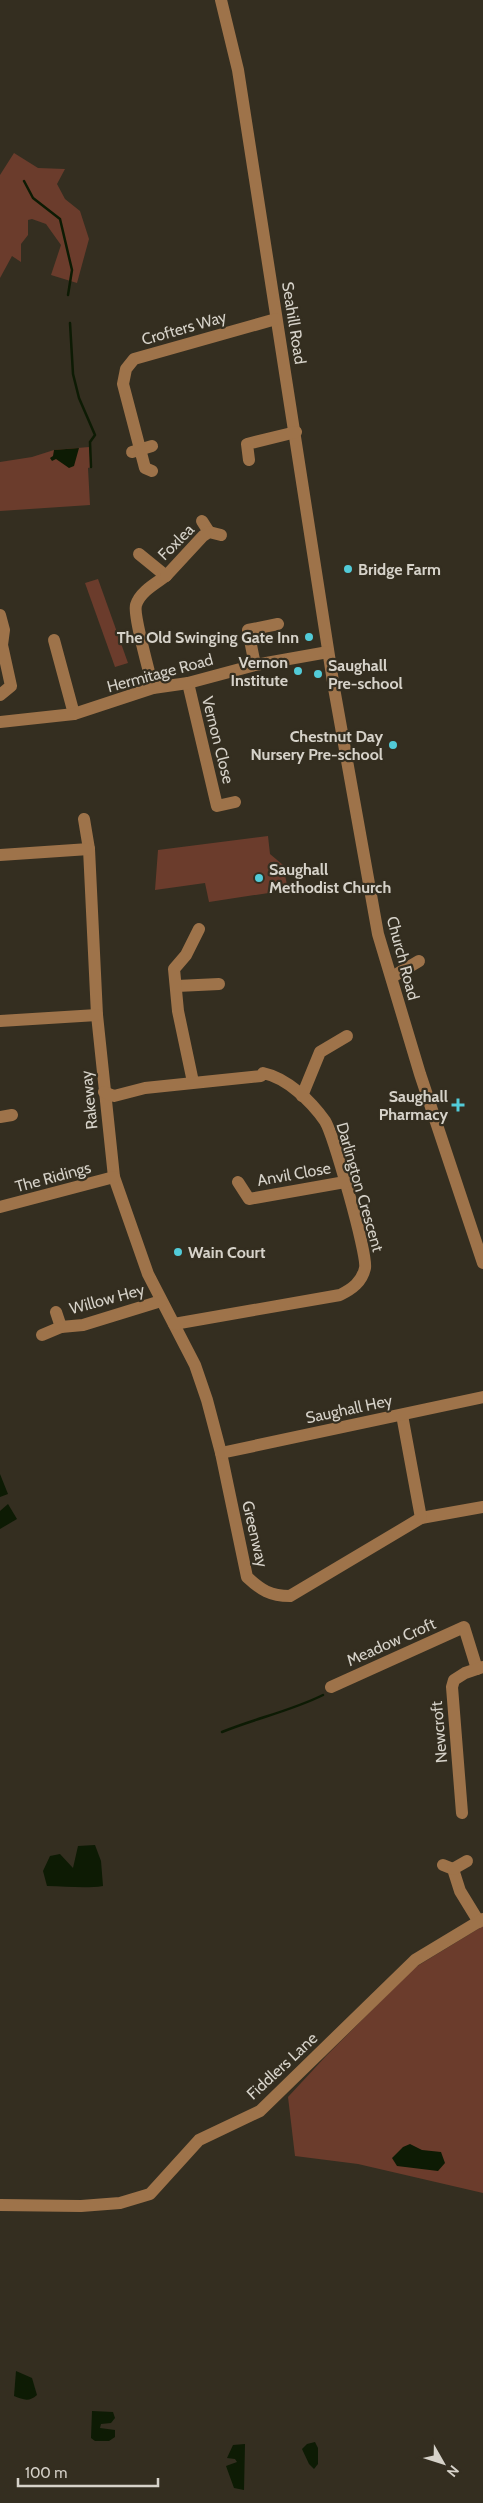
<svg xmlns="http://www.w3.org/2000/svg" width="483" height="2503" font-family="Cabin,sans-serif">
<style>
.green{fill:#6b3c2c}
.water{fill:#0d1b04}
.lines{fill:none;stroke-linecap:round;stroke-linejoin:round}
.stream{stroke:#0d1b04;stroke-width:2.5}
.minor{stroke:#9e734a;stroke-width:12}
.poi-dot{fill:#52cbd8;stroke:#342e20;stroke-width:2}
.labels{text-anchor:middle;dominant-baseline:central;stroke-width:4.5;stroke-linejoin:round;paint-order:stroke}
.street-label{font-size:16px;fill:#d6d2c9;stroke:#342e20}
.poi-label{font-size:16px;font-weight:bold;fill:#d6d2c9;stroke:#342e20;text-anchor:start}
</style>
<rect width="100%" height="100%" fill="#342e20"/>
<g class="green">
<path d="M14,153L38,168L65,169L57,184L65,199L80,211L89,239L77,283L51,275L61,245L46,224L32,219L28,220V235L21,244V262L12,256L0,278V175Z"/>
<path d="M89,447L91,467L88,468L90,505L0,511V462L32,457L54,450Z"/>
<path d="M98,579L128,663L115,667L85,583Z"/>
<path d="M268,836L270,854L283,865L288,890L209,902L205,883L155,890L158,850Z"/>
<path d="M483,1926V2193L358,2164L295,2156L288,2097L326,2056L414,1968Z"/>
</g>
<g class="water">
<path d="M79,448L74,466L69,468L56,459L52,461L50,458L53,456L54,450Z"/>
<path d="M0,1474L8,1494L0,1497Z"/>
<path d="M8,1504L17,1519L0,1529V1511Z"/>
<path d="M95,1845L101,1861L103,1886C84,1889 66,1886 47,1886L43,1871L50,1856L60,1854L73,1868L78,1846Z"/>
<path d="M410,2144L422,2150L441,2152L445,2163L438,2171L397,2166L392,2158L403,2147Z"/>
<path d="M16,2371L32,2378L37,2395C29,2402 24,2400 14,2396Z"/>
<path d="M92,2411L113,2412L115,2418L111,2423L101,2424L100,2428L115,2430V2437L109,2441H95L91,2438Z"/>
<path d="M315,2442L318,2448V2464L314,2469L309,2464L302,2449L307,2444Z"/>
<path d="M245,2444L244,2490L234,2488L226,2466L237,2462L235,2459L227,2458L233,2445Z"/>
</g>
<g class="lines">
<g class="stream">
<path d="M24,181L33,198L60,219L72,270L68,295"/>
<path d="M70,323L73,374L79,398L95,435L90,442L91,467"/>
<path d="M222,1732C256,1718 291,1711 323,1695"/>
</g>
<g class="minor">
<path d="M221,0L238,70L334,688L378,934L420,1074L483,1263"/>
<path d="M132,452L152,446"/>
<path d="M249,460L247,444L296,432"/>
<path d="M152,471L145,468L123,384L126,369L134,359L276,319"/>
<path d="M202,521L209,532"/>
<path d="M139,554L166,576C155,584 140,592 136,605C133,615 150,674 153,688"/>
<path d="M166,576L203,536L209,532L221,535"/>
<path d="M0,615L4,630L2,645L11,686L0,695"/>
<path d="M54,640L74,714"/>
<path d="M255,665L248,630L278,624"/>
<path d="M188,683L217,806L235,802"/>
<path d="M0,722L74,714L153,688L188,683L255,665L328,652"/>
<path d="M84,819L89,849L97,1015L114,1177L148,1274L195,1365L207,1400L221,1453L247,1577C261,1590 270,1596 290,1596L421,1518L483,1507"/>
<path d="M0,855L89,849"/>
<path d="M392,977L419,961"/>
<path d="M177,986L219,984"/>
<path d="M0,1021L97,1015"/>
<path d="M193,1082L178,1011L174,969L186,955L199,929"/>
<path d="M104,1092L114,1096L145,1088L261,1076L263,1073C287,1078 311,1101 325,1121C333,1134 368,1255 365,1268C362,1282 352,1289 340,1295L174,1324"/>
<path d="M302,1096L320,1052L347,1036"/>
<path d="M0,1117L12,1115"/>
<path d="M238,1182L249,1199L345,1182"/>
<path d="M0,1207L114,1177"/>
<path d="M56,1312L61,1327"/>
<path d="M42,1335L61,1327L83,1325L161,1301"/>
<path d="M402,1415L421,1518"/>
<path d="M221,1453L483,1397"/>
<path d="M331,1687L464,1627L477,1669"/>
<path d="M462,1813L452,1687L454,1680L465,1673L483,1667"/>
<path d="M443,1865L453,1869L460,1891L479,1922"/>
<path d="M453,1869L467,1861"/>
<path d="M0,2205L81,2206L120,2203L150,2194L199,2140L260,2111L415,1960L483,1919"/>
</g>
</g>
<g class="poi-dot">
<circle cx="348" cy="569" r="5"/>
<circle cx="309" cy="637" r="5"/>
<circle cx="298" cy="671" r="5"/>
<circle cx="318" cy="674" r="5"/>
<circle cx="393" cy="745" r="5"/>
<circle cx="259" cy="878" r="5"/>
<path d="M455.5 1097.5h5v5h5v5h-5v5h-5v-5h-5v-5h5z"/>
<circle cx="178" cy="1252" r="5"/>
</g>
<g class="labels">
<g class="street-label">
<text transform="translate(294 323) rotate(81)">Seahill Road</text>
<text transform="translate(184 328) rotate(-16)">Crofters Way</text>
<text transform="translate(176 542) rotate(-45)">Foxlea</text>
<text transform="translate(160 673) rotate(-15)">Hermitage Road</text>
<text transform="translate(218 740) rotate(76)">Vernon Close</text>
<text transform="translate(403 958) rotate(75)">Church Road</text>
<text transform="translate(89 1100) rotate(-96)">Rakeway</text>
<text transform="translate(294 1174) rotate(-10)">Anvil Close</text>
<text transform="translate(53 1177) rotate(-15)">The Ridings</text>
<text transform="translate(360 1187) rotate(74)">Darlington Crescent</text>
<text transform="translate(107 1299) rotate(-15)">Willow Hey</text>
<text transform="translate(349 1409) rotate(-12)">Saughall Hey</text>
<text transform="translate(255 1534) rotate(77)">Greenway</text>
<text transform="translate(391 1642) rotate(-24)">Meadow Croft</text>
<text transform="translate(439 1732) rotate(-95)">Newcroft</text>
<text transform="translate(282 2066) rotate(-43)">Fiddlers Lane</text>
</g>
<g class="poi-label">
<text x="358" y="569">Bridge Farm</text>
<text x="299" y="637" text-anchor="end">The Old Swinging Gate Inn</text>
<text x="288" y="662" text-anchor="end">Vernon<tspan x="288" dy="18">Institute</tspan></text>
<text x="328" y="665">Saughall<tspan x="328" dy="18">Pre-school</tspan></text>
<text x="383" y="736" text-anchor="end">Chestnut Day<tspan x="383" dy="18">Nursery Pre-school</tspan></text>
<text x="269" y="869">Saughall<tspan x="269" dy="18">Methodist Church</tspan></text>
<text x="448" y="1096" text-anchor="end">Saughall<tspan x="448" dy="18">Pharmacy</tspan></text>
<text x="188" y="1252">Wain Court</text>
</g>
</g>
<g transform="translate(443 2463) rotate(129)" stroke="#342e20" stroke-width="4" paint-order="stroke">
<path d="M0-4L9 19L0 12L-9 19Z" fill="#d6d2c9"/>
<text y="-8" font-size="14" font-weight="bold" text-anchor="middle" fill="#d6d2c9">N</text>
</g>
<path d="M18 2478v8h140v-8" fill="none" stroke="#d6d2c9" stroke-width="2.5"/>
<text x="25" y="2478" font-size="15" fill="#d6d2c9" stroke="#342e20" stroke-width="4" paint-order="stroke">100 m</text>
</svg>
